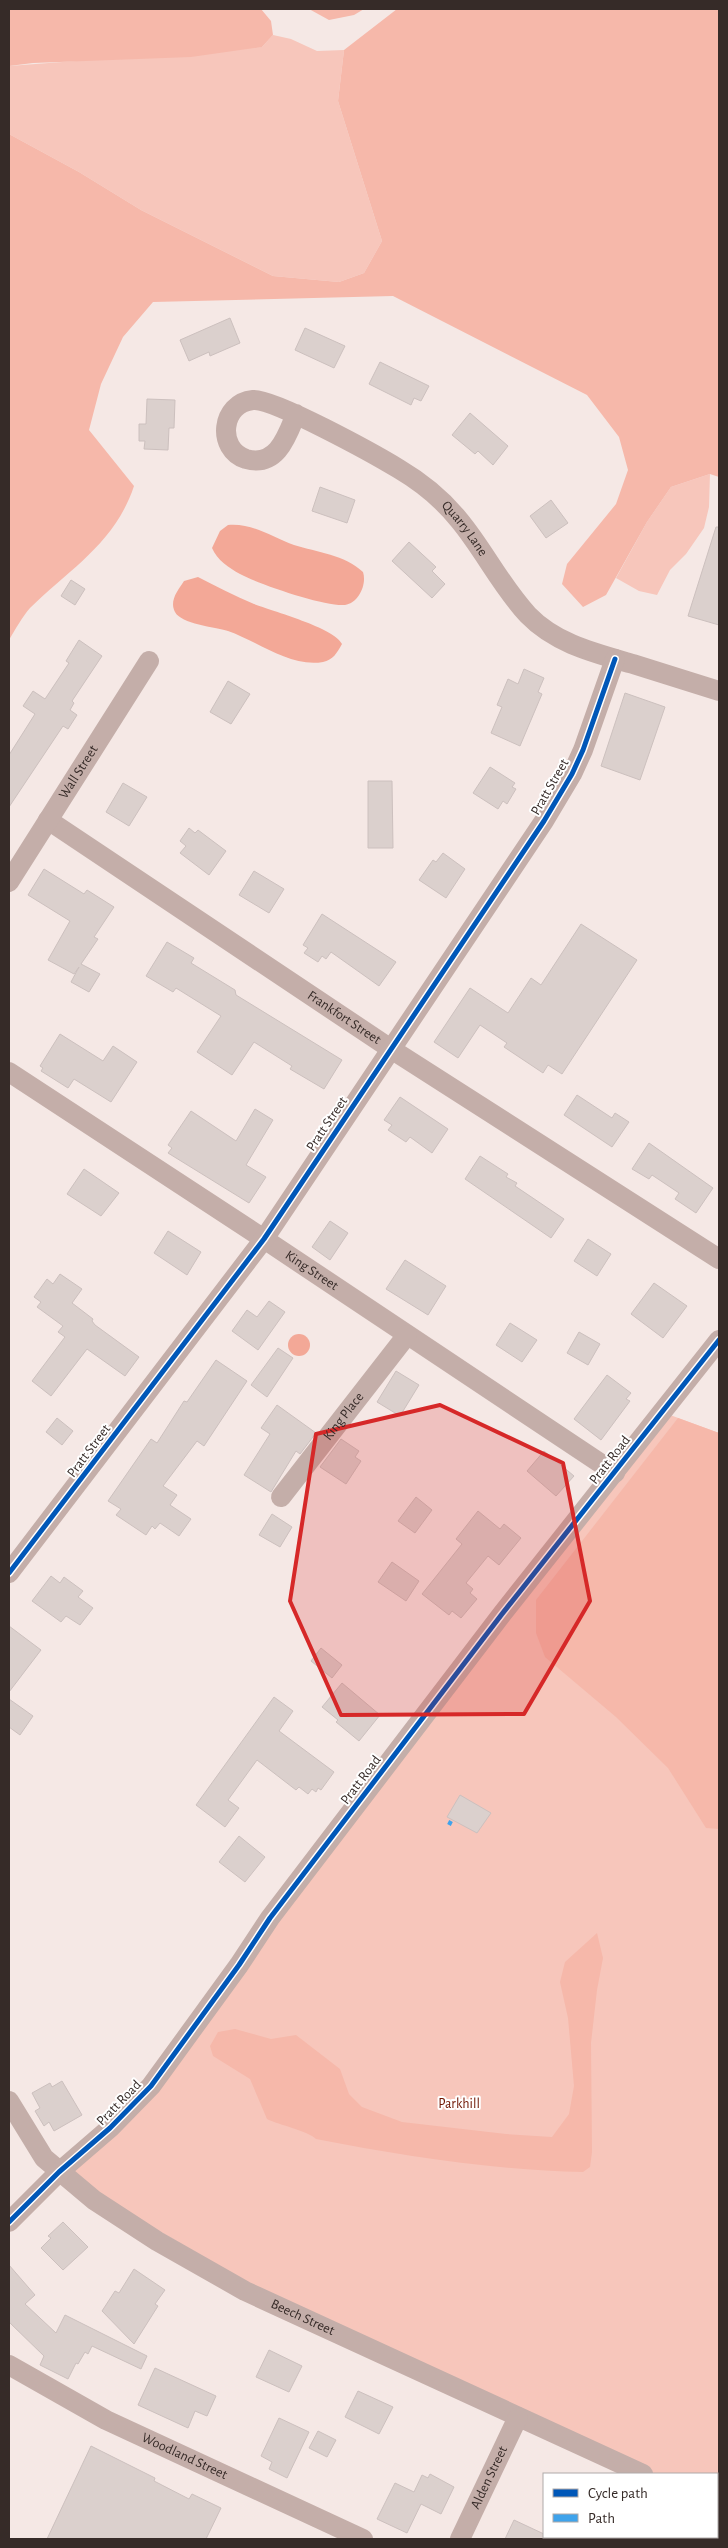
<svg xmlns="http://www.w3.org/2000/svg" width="728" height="2548" font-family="'Alegreya Sans',sans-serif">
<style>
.green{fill:#f7c6bb}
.forest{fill:#f6b8aa}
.water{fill:#f3a897}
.building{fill:#dbd0cd;stroke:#ccc0be}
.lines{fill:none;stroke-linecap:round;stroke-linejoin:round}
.minor{stroke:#c4aea9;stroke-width:20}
.quiet{stroke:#3fa3eb;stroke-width:4;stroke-dasharray:8 4;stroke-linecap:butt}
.cycleway-casing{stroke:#fff;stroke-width:8}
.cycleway{stroke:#0057b8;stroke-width:5}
.marked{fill:#d62828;fill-opacity:0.2;stroke:#d62828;stroke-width:4;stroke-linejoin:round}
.labels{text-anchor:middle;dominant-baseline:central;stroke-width:4;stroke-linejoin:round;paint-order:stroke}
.street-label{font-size:14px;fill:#362b28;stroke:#fff}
.park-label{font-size:14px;fill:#6e1400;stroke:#fff}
</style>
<rect width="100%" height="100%" fill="#f5e8e5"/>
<g class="green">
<path d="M273,35L291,39L317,51L344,50L338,101L382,241L364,273L339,282L273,276L141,210L79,172L9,134V66L262,47Z"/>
<path d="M710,474L709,507L704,528L686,554L670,570L657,595L639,591L616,578L647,522L671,487Z"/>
<path d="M662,1412L719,1433V2510L717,2508V2474H643L329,2331L59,2172L110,2128Z"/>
</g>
<g class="forest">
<path d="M9,9H261L271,21L273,35L262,47L191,57L33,63L9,66Z"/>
<path d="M309,9H364L354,15L329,20Z"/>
<path d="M397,9H719V477L710,474L671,487L647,522L606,595L583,607L562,584L567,564L616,504L628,470L619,437L587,395L393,296L153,302L123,337L101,384L89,430L134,486C115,543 71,568 30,608C22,617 15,630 9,640V134L79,172L141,210L273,276L339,282L364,273L382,241L338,101L344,50Z"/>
<path d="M678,1418L719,1433V1829L706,1828L668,1768L616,1717L545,1657L536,1633V1600Z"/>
<path d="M597,1933L603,1958L597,1990L591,2043L592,2152L590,2167L583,2172C494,2170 403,2156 316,2139C308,2131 279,2125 267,2119L250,2079L213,2056L210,2046L218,2032L235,2029L271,2039L296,2035L340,2069L349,2094L362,2107L402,2122L506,2134L552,2137L569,2114L574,2086L568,2018L560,1982L565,1962Z"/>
</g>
<g class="water">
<path d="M228,525C254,523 271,537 294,545C317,552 345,555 363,572C367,584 359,603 345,605C326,607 258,584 240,574C229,568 217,560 212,548L220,531Z"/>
<path d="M198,577C216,586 235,596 254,604C272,611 335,628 342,644C337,653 333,660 323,662C291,668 257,641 228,631C215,627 181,624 175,612C169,601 178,590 184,581Z"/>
<circle cx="299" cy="1345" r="11"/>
</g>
<g class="building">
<path d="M230,318L240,343L210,356L209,352L189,361L180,340Z"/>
<path d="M305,328L345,346L334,368L295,350Z"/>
<path d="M380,362L429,386L421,401L414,398L411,405L369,384Z"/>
<path d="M147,399L175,400L174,428H169L168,450L144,449L145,441H139V424H146Z"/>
<path d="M470,413L508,446L493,465L478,451L475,454L452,435Z"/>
<path d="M320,487L355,500L347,523L312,511Z"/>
<path d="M551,500L568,523L546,538L530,516Z"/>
<path d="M716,527H719V625L688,616Z"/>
<path d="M409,542L436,567L432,571L445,584L432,598L392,561Z"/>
<path d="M71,580L85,589L75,605L61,596Z"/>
<path d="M79,640L102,656L72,701L74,703L70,710L77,715L68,729L63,726L9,807V755L35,714L23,706L33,691L45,699L69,663L66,661Z"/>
<path d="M524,669L544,678L538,692L542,694L520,746L491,733L502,707L497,705L508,679L518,684Z"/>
<path d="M228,681L250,694L231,724L210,712Z"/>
<path d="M625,693L665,707L640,780L601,766Z"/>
<path d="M490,767L515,783L512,787L516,789L507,804L503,801L498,809L473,793Z"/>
<path d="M368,781H392L393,848H368Z"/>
<path d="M123,783L147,797L129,826L106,812Z"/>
<path d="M189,828L195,833L198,830L226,851L209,875L180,853L186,846L180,841Z"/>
<path d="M443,853L465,869L446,898L419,880L433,860L436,862Z"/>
<path d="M44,869L84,894L87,890L114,907L94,937L98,939L81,964L100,974L89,992L71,982L79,967L74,974L48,960L70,921L28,895Z"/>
<path d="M254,871L284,889L269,913L239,895Z"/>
<path d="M322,914L396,962L379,986L331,952L326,959L322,956L318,962L304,953L308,948L303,945Z"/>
<path d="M581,924L637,960L562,1074L548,1065L543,1073L504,1047L507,1043L480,1025L458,1058L434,1042L470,988L508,1013L531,978L541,985Z"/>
<path d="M167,942L194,958L191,963L235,990L236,995L342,1060L324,1089L290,1069L292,1066L254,1042L232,1075L197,1052L221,1016L176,988L173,992L146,976Z"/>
<path d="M60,1034L103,1061L113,1046L137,1062L111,1102L74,1079L68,1088L41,1071L43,1068L40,1066Z"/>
<path d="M577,1095L612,1118L615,1113L629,1122L612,1147L564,1115Z"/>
<path d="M400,1097L448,1129L432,1153L410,1137L406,1142L388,1130L392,1125L384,1120Z"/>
<path d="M255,1109L273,1120L246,1165L266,1177L249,1203L168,1153L172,1148L168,1145L191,1111L236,1141Z"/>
<path d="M649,1143L713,1188L696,1213L675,1199L679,1193L652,1175L649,1179L632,1169Z"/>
<path d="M480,1156L508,1174L506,1177L517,1183L515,1186L564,1219L551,1238L465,1179Z"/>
<path d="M84,1169L119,1193L101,1216L67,1194Z"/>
<path d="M330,1221L348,1233L330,1260L312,1247Z"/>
<path d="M168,1231L201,1252L187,1275L154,1253Z"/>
<path d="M588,1239L611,1254L597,1276L574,1261Z"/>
<path d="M405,1260L446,1286L428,1315L386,1289Z"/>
<path d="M60,1274L82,1289L72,1303L93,1319L92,1321L95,1325L139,1357L125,1376L87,1349L51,1396L32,1381L65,1337L58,1332L63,1326L37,1307L41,1302L34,1297L47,1279L53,1284Z"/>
<path d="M654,1283L687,1306L663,1338L631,1314Z"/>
<path d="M269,1301L285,1312L258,1350L232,1331L247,1310L257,1317Z"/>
<path d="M510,1323L537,1340L522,1362L496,1345Z"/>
<path d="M579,1332L600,1344L588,1365L567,1353Z"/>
<path d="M278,1348L293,1358L267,1397L251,1385Z"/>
<path d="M216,1360L247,1381L204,1446L197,1441L163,1486L177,1495L170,1505L191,1519L179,1536L160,1523L155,1529L152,1526L146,1535L116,1515L121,1509L108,1501L151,1439L157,1443L184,1401L187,1402Z"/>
<path d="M396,1371L419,1385L400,1416L377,1402Z"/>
<path d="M607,1375L631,1393L626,1399L630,1401L601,1440L574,1419Z"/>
<path d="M277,1405L316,1433L300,1454L296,1451L271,1492L244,1475L270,1434L261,1428Z"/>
<path d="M57,1418L73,1431L62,1445L46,1432Z"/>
<path d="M341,1439L359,1451L355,1457L361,1461L346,1484L320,1467Z"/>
<path d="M544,1451L574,1476L556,1496L527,1471Z"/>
<path d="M416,1497L432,1510L415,1533L398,1521Z"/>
<path d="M478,1511L500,1529L504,1524L521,1538L499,1565L488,1556L466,1583L473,1589L470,1593L477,1599L461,1618L452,1611L449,1615L422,1594L462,1544L456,1539Z"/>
<path d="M272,1514L292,1527L280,1547L259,1535Z"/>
<path d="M392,1562L419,1581L406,1601L378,1582Z"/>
<path d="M51,1576L60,1583L64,1577L83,1591L78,1597L93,1608L80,1625L66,1616L61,1622L32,1601Z"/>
<path d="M9,1626L41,1650L9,1692Z"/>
<path d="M321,1648L342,1665L332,1678L311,1661Z"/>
<path d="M342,1683L380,1715L359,1741L336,1722L338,1720L322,1707Z"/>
<path d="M274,1697L293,1711L279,1731L334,1772L321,1790L318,1788L316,1792L312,1789L308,1794L299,1787L296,1790L257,1760L228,1800L239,1808L225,1827L196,1805Z"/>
<path d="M9,1699L33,1716L20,1735L9,1727Z"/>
<path d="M460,1795L491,1813L477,1833L447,1817Z"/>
<path d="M239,1836L265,1857L245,1882L219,1862Z"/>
<path d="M62,2081L82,2115L54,2131L49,2122L44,2126L35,2111L40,2108L32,2093L50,2083L52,2087Z"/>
<path d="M63,2222L88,2247L63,2270L41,2248L51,2238L48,2236Z"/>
<path d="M9,2265L35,2295L25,2304L56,2333L65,2315L147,2356L141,2369L92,2346L88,2354L85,2352L78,2364L76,2363L68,2379L40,2365L44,2356L9,2322Z"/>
<path d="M134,2269L165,2290L155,2304L158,2306L134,2344L102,2311L115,2291L119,2293Z"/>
<path d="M269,2350L302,2366L289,2392L256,2377Z"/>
<path d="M155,2368L216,2396L207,2416L195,2411L188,2428L138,2405Z"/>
<path d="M358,2391L393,2407L379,2434L345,2417Z"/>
<path d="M279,2418L309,2432L287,2478L269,2469L272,2462L261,2456Z"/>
<path d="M318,2431L336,2440L327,2457L309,2448Z"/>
<path d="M91,2446L155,2478L154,2481L189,2499L192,2494L221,2508L206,2539H47Z"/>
<path d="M430,2474L454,2487L441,2514L421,2504L407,2533L377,2519L395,2483L414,2492L422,2475L428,2478Z"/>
<path d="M514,2520L544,2534V2537L555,2539H505Z"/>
</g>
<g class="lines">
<g class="minor">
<path id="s1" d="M296,414C287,436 277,468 246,459C216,449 221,403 253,400C273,398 376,455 399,469C421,482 443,500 459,520C484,550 501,586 528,615C556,644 595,653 633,664C661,673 690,682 719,691"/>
<path id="s2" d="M48,820L391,1049L719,1259"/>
<path id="s3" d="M9,882L149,661"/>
<path id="s4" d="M9,1072L264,1239L615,1473"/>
<path id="s5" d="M281,1497L407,1335"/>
<path d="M9,1573L264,1239L544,821L572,774L583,750L615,659"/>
<path id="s6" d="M9,2101L44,2158L94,2200L157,2241L245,2291L643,2474"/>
<path d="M9,2222L59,2172L110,2128L151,2086L239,1965L270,1918L502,1614L719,1340"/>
<path id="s7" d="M9,2365L106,2420L363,2539"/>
<path d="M717,2508L719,2510"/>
<path id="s8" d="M460,2539L518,2417"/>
</g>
<path class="quiet" d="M449,1825L451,1821"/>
<defs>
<g id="cycleway">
<path d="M9,1573L264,1239L544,821L572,774L583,750L615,659"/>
<path d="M9,2222L59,2172L110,2128L151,2086L239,1965L270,1918L502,1614L719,1340"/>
</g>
</defs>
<use href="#cycleway" class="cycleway-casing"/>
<use href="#cycleway" class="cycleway"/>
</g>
<path class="marked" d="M440,1405L563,1463L590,1601L524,1714L341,1715L290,1601L316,1434Z"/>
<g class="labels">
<g class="street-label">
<text stroke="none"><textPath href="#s1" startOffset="409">Quarry Lane</textPath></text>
<text stroke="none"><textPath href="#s3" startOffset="130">Wall Street</textPath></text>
<text transform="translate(550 787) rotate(-60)">Pratt Street</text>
<text stroke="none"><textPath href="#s2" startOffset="356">Frankfort Street</textPath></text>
<text transform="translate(327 1124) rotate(-56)">Pratt Street</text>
<text stroke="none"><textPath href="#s4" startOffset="362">King Street</textPath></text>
<text stroke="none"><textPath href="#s5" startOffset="102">King Place</textPath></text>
<text transform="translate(89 1451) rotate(-53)">Pratt Street</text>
<text transform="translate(610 1460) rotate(-52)">Pratt Road</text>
<text transform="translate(361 1780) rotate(-53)">Pratt Road</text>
<text transform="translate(119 2103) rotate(-46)">Pratt Road</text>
<text stroke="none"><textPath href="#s6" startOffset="372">Beech Street</textPath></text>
<text stroke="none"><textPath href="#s7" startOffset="198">Woodland Street</textPath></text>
<text stroke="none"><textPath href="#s8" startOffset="68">Alden Street</textPath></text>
</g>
<g class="park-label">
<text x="459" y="2104">Parkhill</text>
</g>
</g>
<rect width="728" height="2548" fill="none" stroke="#362b28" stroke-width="20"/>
<rect x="543" y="2473" width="175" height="65" fill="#ffffff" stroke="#afaaa9"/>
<rect x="553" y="2489" width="25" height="8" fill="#0057b8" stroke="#afaaa9"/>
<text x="588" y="2498" font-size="15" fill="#362b28">Cycle path</text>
<rect x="553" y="2514" width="25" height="8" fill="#3fa3eb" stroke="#afaaa9"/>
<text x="588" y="2523" font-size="15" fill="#362b28">Path</text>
</svg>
